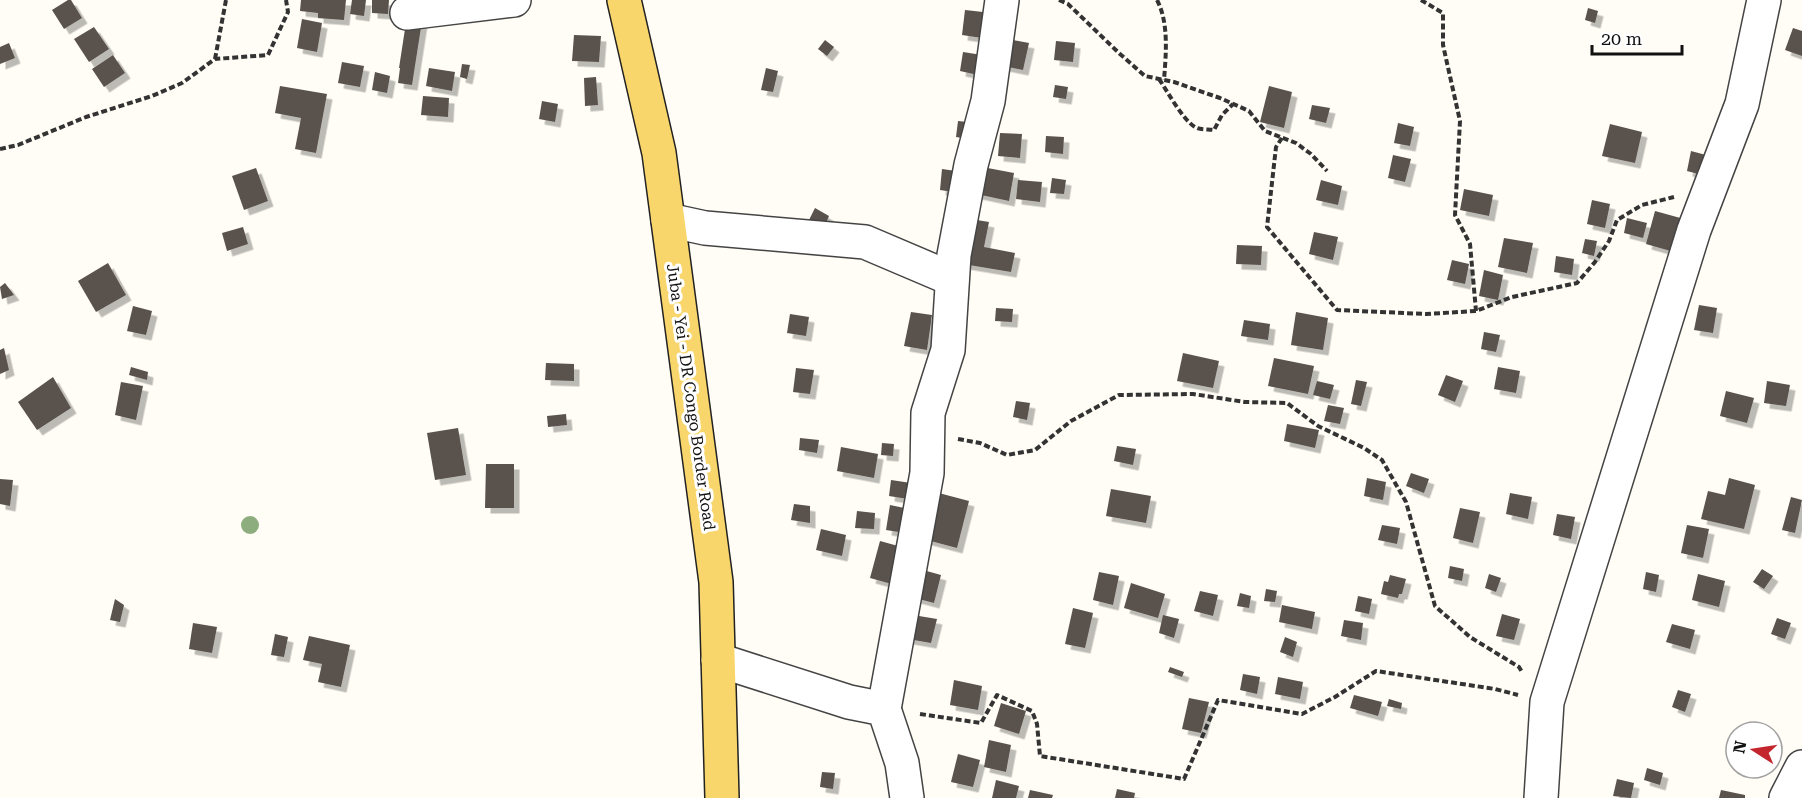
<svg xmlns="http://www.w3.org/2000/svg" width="1802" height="798" font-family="'Roboto Serif',serif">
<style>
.building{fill:#5a524d;filter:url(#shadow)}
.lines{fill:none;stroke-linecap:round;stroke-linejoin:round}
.minor-casing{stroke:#444;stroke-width:36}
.major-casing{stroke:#222;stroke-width:36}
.path{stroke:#333;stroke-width:4;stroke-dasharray:6 3;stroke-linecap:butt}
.minor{stroke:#fff;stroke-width:33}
.major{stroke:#f9d66b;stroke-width:33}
.tree{fill:#8dad7f}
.labels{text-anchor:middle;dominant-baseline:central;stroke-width:6;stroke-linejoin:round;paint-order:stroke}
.street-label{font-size:16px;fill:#111;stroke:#fff}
</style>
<defs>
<filter id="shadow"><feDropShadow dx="5.5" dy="5.5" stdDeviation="0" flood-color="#0004"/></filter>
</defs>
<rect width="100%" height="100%" fill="#fffdf5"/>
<g class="building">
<path d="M68,0H71L82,18L64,29L52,10Z"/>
<path d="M301,0H346L344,20L318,18V13L300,11Z"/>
<path d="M352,0H366L364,16L350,14Z"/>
<path d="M372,0H389L388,14L372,13Z"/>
<path d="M1588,8L1598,11L1595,23L1585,20Z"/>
<path d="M965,10L992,13L989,39L962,35Z"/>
<path d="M401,18L422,21L412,85L398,83L400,68H399L405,29L400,28Z"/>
<path d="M302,19L322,23L317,52L297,48Z"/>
<path d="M94,27L109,49L89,62L74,39Z"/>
<path d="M1793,28L1802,31V56L1785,50Z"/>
<path d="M574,35L601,36L599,62L572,61Z"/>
<path d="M1008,39L1029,43L1023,70L1003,66Z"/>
<path d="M825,40L834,47L827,56L818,49Z"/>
<path d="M1056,41L1075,43L1073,62L1054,60Z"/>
<path d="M9,43L15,58L0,64V47Z"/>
<path d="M963,52L982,55L978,75L960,71Z"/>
<path d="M113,55L125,73L104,87L92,69Z"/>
<path d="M342,62L364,66L360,87L338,83Z"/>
<path d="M462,64L470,65L467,79L460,77Z"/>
<path d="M429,68L455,72L452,91L426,86Z"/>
<path d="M766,68L778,71L773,92L761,90Z"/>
<path d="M375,72L390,76L387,93L372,90Z"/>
<path d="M596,77L598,105L585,106L584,78Z"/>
<path d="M1055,85L1068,87L1066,99L1053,97Z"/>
<path d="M280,86L327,94L316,153L295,149L301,118L275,113Z"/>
<path d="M1269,86L1292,92L1284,128L1260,122Z"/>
<path d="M423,96L449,98L448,117L421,115Z"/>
<path d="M542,101L558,104L555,122L539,119Z"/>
<path d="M1312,105L1330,108L1326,123L1309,119Z"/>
<path d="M958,121L977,123L975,140L956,137Z"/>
<path d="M1398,123L1414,127L1410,146L1394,143Z"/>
<path d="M1610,124L1642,132L1635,163L1602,156Z"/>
<path d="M1000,133L1022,134L1020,158L998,156Z"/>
<path d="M1046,136L1064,137L1063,154L1045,152Z"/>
<path d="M1691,151L1706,155L1702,175L1687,171Z"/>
<path d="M1393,155L1411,159L1405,182L1388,178Z"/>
<path d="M977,166L1014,173L1009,201L972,193Z"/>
<path d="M256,168L268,201L244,210L232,176Z"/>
<path d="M942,169L963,172L960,193L940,190Z"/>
<path d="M1052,178L1066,180L1064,194L1050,193Z"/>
<path d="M1018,180L1042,182L1040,202L1016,199Z"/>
<path d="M1321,180L1342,186L1338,205L1316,200Z"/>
<path d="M1464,189L1493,195L1489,216L1460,210Z"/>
<path d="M1592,200L1610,204L1605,228L1587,224Z"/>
<path d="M815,208L829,216L823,230L808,222Z"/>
<path d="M1655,211L1684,219L1674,252L1646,244Z"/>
<path d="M1627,218L1647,223L1643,238L1624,233Z"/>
<path d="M971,219L989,222L984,247L1015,253L1011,272L963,264Z"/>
<path d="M243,227L248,244L227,251L222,233Z"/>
<path d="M1314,232L1338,237L1333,260L1309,254Z"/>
<path d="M1504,238L1533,243L1527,273L1498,267Z"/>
<path d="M1585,239L1597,241L1594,256L1582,253Z"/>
<path d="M1237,245L1262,246L1261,265L1236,264Z"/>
<path d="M1556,256L1574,259L1572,275L1554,272Z"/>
<path d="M1452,260L1469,264L1465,284L1447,280Z"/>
<path d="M108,263L126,295L96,312L78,281Z"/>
<path d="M1484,270L1503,275L1498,300L1479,296Z"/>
<path d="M5,283L14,295L2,299L0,287Z"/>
<path d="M1699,305L1717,308L1713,333L1694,330Z"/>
<path d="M133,306L152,311L146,335L127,331Z"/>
<path d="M996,308L1013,309L1012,322L995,321Z"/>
<path d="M911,312L932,315L927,350L904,346Z"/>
<path d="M1296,312L1328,318L1323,350L1291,345Z"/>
<path d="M790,314L809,317L806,336L787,333Z"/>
<path d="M1244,320L1270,324L1268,340L1241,336Z"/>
<path d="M1484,332L1500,335L1496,352L1481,349Z"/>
<path d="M4,348L9,370L0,374V350Z"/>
<path d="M1183,353L1219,361L1213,388L1177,381Z"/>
<path d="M1274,358L1314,366L1308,394L1268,386Z"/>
<path d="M546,363L574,364V381L545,380Z"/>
<path d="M131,367L148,372L147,380L129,375Z"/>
<path d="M1498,367L1520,371L1516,393L1494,389Z"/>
<path d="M796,368L814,370L810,394L793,392Z"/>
<path d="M1446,375L1463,381L1455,402L1438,395Z"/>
<path d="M53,377L71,408L37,430L18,402Z"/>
<path d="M1356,380L1367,382L1361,406L1351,404Z"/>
<path d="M1317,381L1334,385L1330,399L1313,395Z"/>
<path d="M1767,381L1790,385L1786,406L1764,403Z"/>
<path d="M121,382L143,386L136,420L115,415Z"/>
<path d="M1726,391L1754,398L1747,423L1720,416Z"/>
<path d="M1016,401L1030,403L1027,420L1013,417Z"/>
<path d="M1328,405L1344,408L1340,424L1324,421Z"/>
<path d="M566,414L567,425L548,427L547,416Z"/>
<path d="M1287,424L1319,430L1315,448L1284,441Z"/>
<path d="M458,428L466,475L435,480L427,433Z"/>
<path d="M800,438L819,440L817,453L799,450Z"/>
<path d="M882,443L894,444L893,456L881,455Z"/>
<path d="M1117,446L1136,449L1133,465L1114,461Z"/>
<path d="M841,447L878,454L874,478L837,471Z"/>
<path d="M486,464H514V508H485Z"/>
<path d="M1411,473L1429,479L1424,493L1406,486Z"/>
<path d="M1367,478L1386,482L1383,500L1364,496Z"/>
<path d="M1729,478L1755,485L1744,529L1701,519L1708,491L1725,495Z"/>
<path d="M0,479L13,480L10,506L0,504Z"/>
<path d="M891,480L911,483L908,499L889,496Z"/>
<path d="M1111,489L1151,496L1146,523L1106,516Z"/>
<path d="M935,492L969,501L957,548L923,539Z"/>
<path d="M1510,493L1532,497L1528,519L1506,514Z"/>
<path d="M1791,497L1802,500L1795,533L1782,530Z"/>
<path d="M794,504L810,506V523L791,520Z"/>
<path d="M890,505L909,509L905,533L886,530Z"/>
<path d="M1460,508L1480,512L1473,543L1453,538Z"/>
<path d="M857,511L875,513L874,529L855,528Z"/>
<path d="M1557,514L1575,517L1571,539L1553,535Z"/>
<path d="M1382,525L1400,528L1397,544L1378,540Z"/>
<path d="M1687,525L1709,529L1703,558L1681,553Z"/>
<path d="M821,529L846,535L842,556L816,550Z"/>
<path d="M880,541L909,549L899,586L870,578Z"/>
<path d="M1450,566L1464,569L1462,581L1448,578Z"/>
<path d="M1762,569L1773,576L1764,589L1753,582Z"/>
<path d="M923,570L941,575L934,603L915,598Z"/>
<path d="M1099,572L1119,576L1113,605L1093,600Z"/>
<path d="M1646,572L1659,575L1656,592L1643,589Z"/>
<path d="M1489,574L1501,578L1496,592L1485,588Z"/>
<path d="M1698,574L1725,581L1719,607L1692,600Z"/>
<path d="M1390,575L1406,579L1402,594H1399L1398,598L1381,594L1384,581L1388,582Z"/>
<path d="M1131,583L1165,594L1158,618L1124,608Z"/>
<path d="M1266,589L1277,591L1275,602L1264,601Z"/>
<path d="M1200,591L1218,595L1213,616L1194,611Z"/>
<path d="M1240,593L1251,596L1249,608L1237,606Z"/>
<path d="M1358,596L1372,599L1369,614L1355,611Z"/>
<path d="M115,599L124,605L120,622L110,620Z"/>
<path d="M1282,605L1315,612L1312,629L1279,622Z"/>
<path d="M1073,608L1093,613L1085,648L1065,644Z"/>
<path d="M1502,614L1520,619L1514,640L1496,636Z"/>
<path d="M913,615L937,619L931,643L908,639Z"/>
<path d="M1163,615L1179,619L1174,638L1159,633Z"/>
<path d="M1777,618L1791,623L1785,639L1771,634Z"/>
<path d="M1344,620L1363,623L1361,640L1341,636Z"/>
<path d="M193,623L217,627L212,653L189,649Z"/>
<path d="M1672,624L1695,630L1690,649L1666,642Z"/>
<path d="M275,634L288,637L284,657L271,655Z"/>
<path d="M309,636L350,645L341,687L318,682L322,664L303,660Z"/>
<path d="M1285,637L1297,642L1293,657L1280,652Z"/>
<path d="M1170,667L1184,672L1182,677L1168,672Z"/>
<path d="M1243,674L1260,677L1257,694L1240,690Z"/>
<path d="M1278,677L1303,682L1300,699L1275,694Z"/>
<path d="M954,680L982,686L978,710L950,705Z"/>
<path d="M1678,690L1691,694L1685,712L1672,707Z"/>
<path d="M1354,695L1382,702L1378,716L1350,708Z"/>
<path d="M1189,698L1209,702L1201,733L1182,729Z"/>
<path d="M1389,699L1402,703L1401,709L1387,706Z"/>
<path d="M1001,703L1026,711L1019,734L994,726Z"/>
<path d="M989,740L1011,745L1006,772L984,767Z"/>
<path d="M958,754L980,760L973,787L951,782Z"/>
<path d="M1647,768L1663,773L1660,785L1644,780Z"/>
<path d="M822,772L835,773L833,789L820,787Z"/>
<path d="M1617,779L1634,783L1631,798L1613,796Z"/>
<path d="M996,780L1019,786L1016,798H992Z"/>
<path d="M1117,789L1135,793L1134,798H1115Z"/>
<path d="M1030,790L1053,795L1052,798H1028Z"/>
<path d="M1721,790L1745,795V798H1719Z"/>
</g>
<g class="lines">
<defs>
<g id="minor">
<path d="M407,13L514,0"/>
<path d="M668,220L705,228L865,242L952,279"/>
<path d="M718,660L849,702L884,709L902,763L907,798"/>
<path d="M884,709L927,473L928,413L948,350L954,255L971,165L988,101L1002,0"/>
<path d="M1541,798L1547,702L1694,230L1742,104L1764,0"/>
<path d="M1786,798L1802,767"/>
</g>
<path id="major" d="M624,0L659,153L716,582L722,798"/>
</defs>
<use href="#minor" class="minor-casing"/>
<use href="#major" class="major-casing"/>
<g class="path">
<path d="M1059,0L1068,4L1120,54L1145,76L1174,82L1220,98L1249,111L1265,131L1296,143L1311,154L1327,171"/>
<path d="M1157,0C1169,23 1166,54 1164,80"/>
<path d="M1421,0L1443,13V45L1460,121L1455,215L1470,244L1476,311"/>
<path d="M215,59L226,0"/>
<path d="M1159,79C1168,92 1182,119 1195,127C1200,130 1208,129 1214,130L1222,115L1233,104"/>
<path d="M1282,138L1276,147L1267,227L1337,310L1426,314L1476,311L1512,297L1577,283L1595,262L1609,241L1617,220L1642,205L1674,197"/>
<path d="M0,149L18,145L86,117L152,96L182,83L215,59L268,55L288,12L286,0"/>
<path d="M958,439L980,443L1007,455L1035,450L1071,421L1119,395L1193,394L1245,402L1287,403L1318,426L1364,448L1382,460L1406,502L1435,606L1470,637L1519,667L1522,672"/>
<path d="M920,714L981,723L997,695L1032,711L1037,724L1040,756L1184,779L1218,700L1302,714L1335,697L1376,671L1495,689L1518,695"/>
</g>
<use href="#minor" class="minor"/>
<use href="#major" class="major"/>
</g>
<circle class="tree" cx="250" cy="525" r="9"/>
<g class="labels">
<g class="street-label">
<text transform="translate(691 397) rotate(82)">Juba - Yei - DR Congo Border Road</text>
</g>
</g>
<g transform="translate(1754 750) rotate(282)"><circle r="28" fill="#ffffff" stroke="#a0a0a0" stroke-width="1.5"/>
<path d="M0-4.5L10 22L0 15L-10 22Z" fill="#c4262e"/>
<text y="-9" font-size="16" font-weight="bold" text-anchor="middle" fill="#111111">N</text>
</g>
<path d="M1592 45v9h90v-9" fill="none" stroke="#111111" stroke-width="3"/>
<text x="1601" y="45" font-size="18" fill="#111111" stroke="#ffffff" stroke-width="4.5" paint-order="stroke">20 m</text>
</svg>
